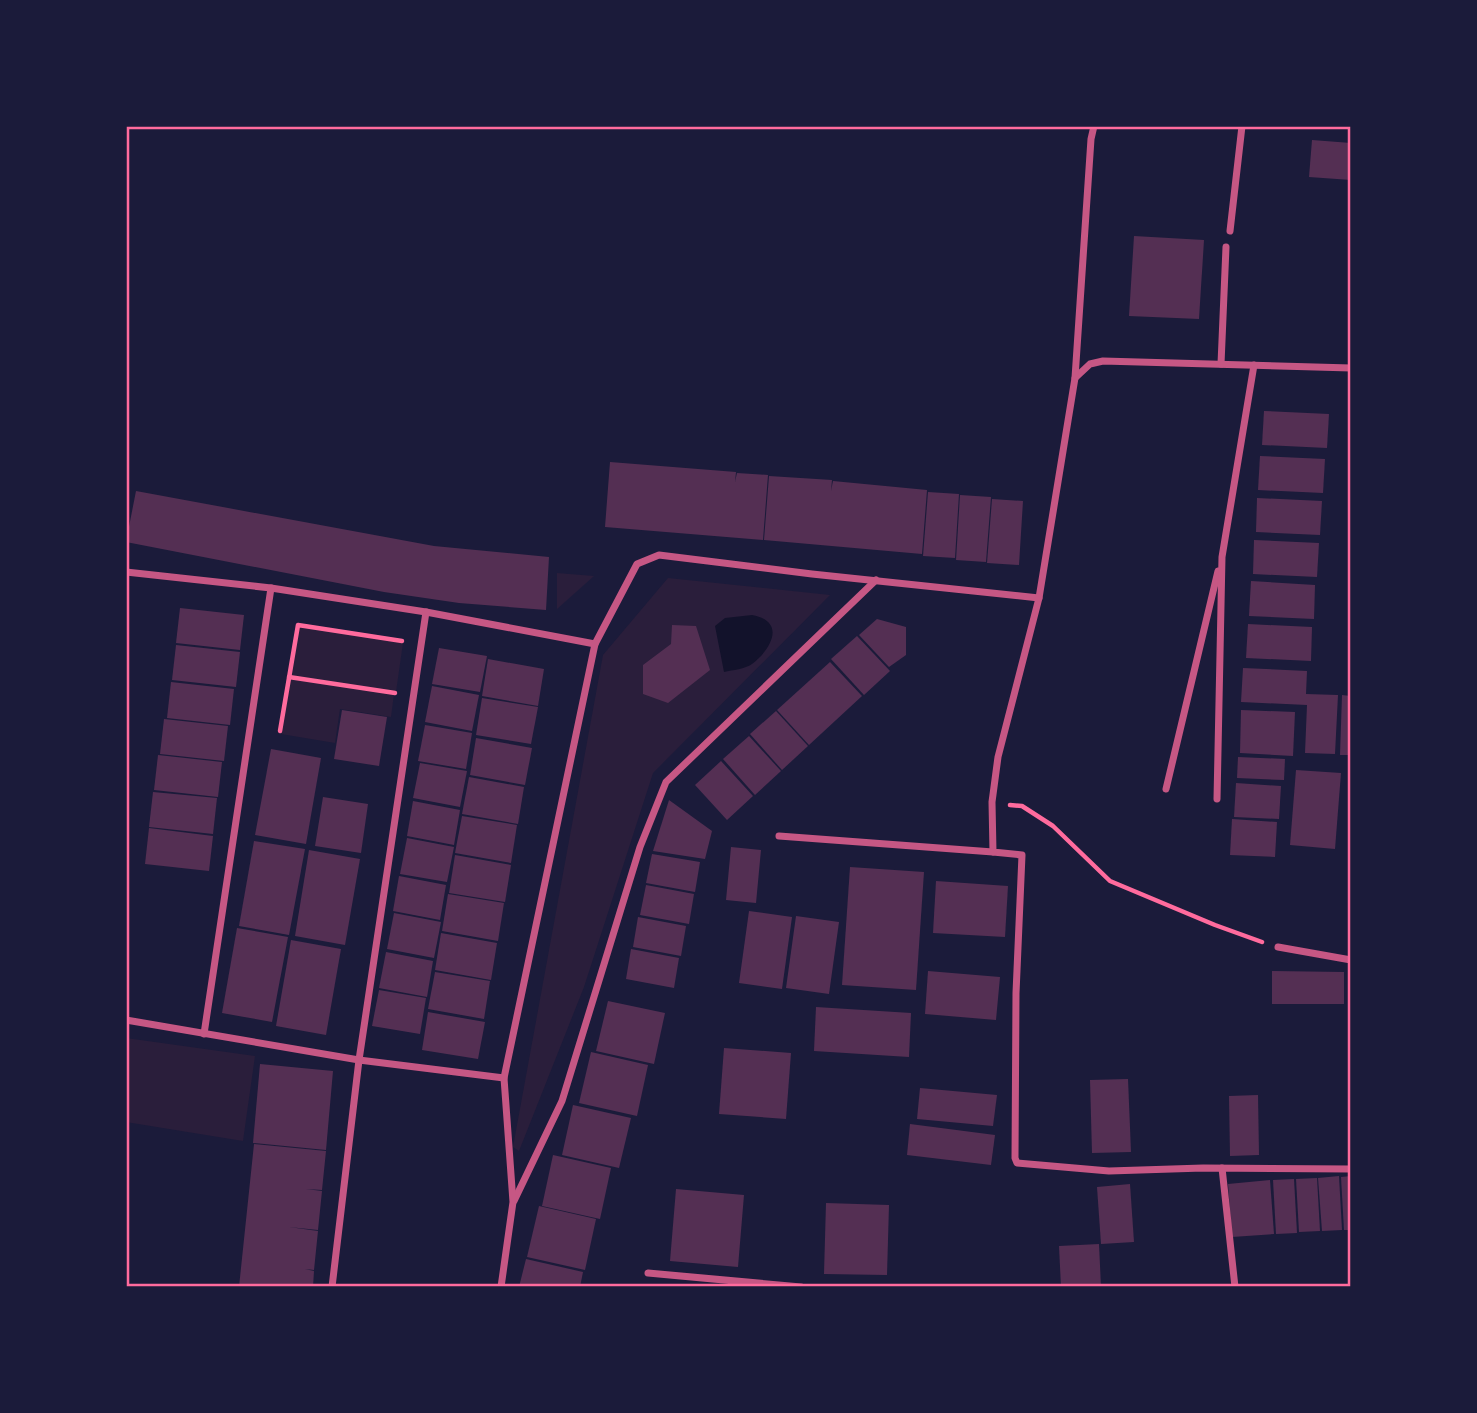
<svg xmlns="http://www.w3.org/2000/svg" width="1477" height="1413" font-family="'Public Sans',sans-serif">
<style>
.green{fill:#2a1e3b}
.water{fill:#12122b}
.building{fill:#542f53}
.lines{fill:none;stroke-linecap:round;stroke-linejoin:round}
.path{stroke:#ff6b9d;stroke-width:4.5}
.minor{stroke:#c65784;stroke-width:7}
.neatline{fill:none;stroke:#ff6b9d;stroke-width:2.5}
</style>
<rect width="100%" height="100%" fill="#1b1b3a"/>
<g class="green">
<path d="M557,573L594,576L557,609Z"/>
<path d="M668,578L830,595L653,773L584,987L519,1151L513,1147L603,655Z"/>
<path d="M299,626L403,643L396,692L291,675Z"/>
<path d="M290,679L394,694L391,717L340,709L335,743L281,734Z"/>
<path d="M126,1038L255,1056L243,1141L126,1122Z"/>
</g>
<path class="water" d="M752,615C786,621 772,649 752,664C745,669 733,670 724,672L715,626L725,618Z"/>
<g class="building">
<path d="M1312,140L1351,143V180L1309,177Z"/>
<path d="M1134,236L1204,240L1199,319L1129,316Z"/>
<path d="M1264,411L1329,414L1327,448L1262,445Z"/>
<path d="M1260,456L1325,459L1323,493L1258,490Z"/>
<path d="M610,462L736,472L735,482L737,473L768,475L763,540L605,527Z"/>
<path d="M769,476L832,480L831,491L833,481L927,490L922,554L764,540Z"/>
<path d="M136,491L434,546L549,557L546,610L459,603L384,592L126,542Z"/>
<path d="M928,492L959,494L955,558L923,556Z"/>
<path d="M960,495L991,497L986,562L956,560Z"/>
<path d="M1257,498L1322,501L1320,535L1256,532Z"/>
<path d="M992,499L1023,501L1019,565L987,563Z"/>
<path d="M1254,540L1319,543L1317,577L1253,574Z"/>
<path d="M1251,581L1315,585L1314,619L1249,616Z"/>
<path d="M180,608L244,615L240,650L176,643Z"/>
<path d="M877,619L906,627V655L889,667L859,635Z"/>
<path d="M1248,624L1312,627L1311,661L1246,658Z"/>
<path d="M672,625L696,626L710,670L668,703L643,694V665L671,644Z"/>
<path d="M857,636L890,671L864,695L831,659Z"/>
<path d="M176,645L240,652L236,687L172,680Z"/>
<path d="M439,648L487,656L480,692L432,684Z"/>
<path d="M488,659L544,669L538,706L482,696Z"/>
<path d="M830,662L862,696L809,745L777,710Z"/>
<path d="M1243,668L1307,671L1306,694L1338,695L1335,754L1305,753L1307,705L1241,702Z"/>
<path d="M171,682L234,689L230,725L167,718Z"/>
<path d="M432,686L479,695L472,731L425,722Z"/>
<path d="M1342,695L1351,696V755H1340Z"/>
<path d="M482,698L538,707L531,744L476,735Z"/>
<path d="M342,710L387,717L379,766L334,759Z"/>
<path d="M1241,710L1295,712L1293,756L1240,753Z"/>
<path d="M776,711L808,746L782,770L750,734Z"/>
<path d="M164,719L228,726L224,761L160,754Z"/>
<path d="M425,725L472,733L466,769L418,761Z"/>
<path d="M749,736L781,771L755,795L723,759Z"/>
<path d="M476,738L532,748L525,785L470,775Z"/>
<path d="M271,749L321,758L306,844L255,835Z"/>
<path d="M158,755L222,762L218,797L154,790Z"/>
<path d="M1238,757L1285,759L1284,780L1237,778Z"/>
<path d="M721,761L753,796L727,820L695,785Z"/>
<path d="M420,763L467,771L460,807L413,798Z"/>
<path d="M1296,770L1341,773L1335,849L1290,845Z"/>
<path d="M469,777L524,787L518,824L462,814Z"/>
<path d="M1236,783L1281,786L1279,819L1234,817Z"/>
<path d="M153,792L217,798L213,834L149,827Z"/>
<path d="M323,797L368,804L361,853L315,846Z"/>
<path d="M669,800L712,831L705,859L653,851Z"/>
<path d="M413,801L460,810L454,845L407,836Z"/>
<path d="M462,816L517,825L511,863L455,853Z"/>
<path d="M1232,819L1277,822L1275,857L1230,855Z"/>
<path d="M149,828L213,836L209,871L145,864Z"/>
<path d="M407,838L454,847L447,882L400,874Z"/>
<path d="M254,841L305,849L289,935L239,926Z"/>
<path d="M731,847L761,850L756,903L726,900Z"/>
<path d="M309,850L360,859L345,945L295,936Z"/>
<path d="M652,854L700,862L695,892L646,883Z"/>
<path d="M455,855L511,865L505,902L449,893Z"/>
<path d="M850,867L924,872L916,990L842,985Z"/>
<path d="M399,876L446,885L440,920L393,911Z"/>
<path d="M936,881L1008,886L1005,937L933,933Z"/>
<path d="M646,885L694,894L689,924L640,915Z"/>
<path d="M448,894L504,903L498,941L442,931Z"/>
<path d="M749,911L792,917L782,989L739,983Z"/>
<path d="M394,913L441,922L434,958L387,949Z"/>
<path d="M796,916L839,922L829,994L786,988Z"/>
<path d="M638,917L686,926L681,956L633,947Z"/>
<path d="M237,928L288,937L272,1022L222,1013Z"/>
<path d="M441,933L497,943L491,980L435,970Z"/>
<path d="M291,940L341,949L326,1035L276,1026Z"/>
<path d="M631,949L679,958L674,988L626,979Z"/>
<path d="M386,952L433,961L427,997L379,988Z"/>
<path d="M928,971L1000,977L996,1020L925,1014Z"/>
<path d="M1272,971L1344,972V1004H1272Z"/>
<path d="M435,972L490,981L484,1019L428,1009Z"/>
<path d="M379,990L426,998L420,1034L372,1026Z"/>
<path d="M608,1001L665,1013L654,1064L596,1051Z"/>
<path d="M816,1007L911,1013L909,1057L814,1051Z"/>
<path d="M428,1012L485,1022L478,1059L422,1050Z"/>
<path d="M724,1048L791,1053L786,1119L719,1114Z"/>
<path d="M591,1052L648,1065L637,1116L579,1103Z"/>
<path d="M260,1064L333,1071L326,1150L253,1143Z"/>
<path d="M1128,1079L1131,1152L1092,1153L1090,1080Z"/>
<path d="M920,1088L997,1095L993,1126L917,1119Z"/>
<path d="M1258,1095L1259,1155L1230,1156L1229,1096Z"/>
<path d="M573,1105L631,1118L619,1168L562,1155Z"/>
<path d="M910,1124L995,1135L991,1165L907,1155Z"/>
<path d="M254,1144L326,1151L322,1190L306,1189L322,1191L318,1230L289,1227L318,1231L314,1270L305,1269L314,1271L313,1287H239Z"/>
<path d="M553,1155L611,1168L600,1219L542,1206Z"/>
<path d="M1339,1176L1342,1230L1322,1231L1318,1178Z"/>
<path d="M1351,1176V1230H1344L1341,1177Z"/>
<path d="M1317,1178L1320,1231L1299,1232L1296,1179Z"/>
<path d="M1294,1179L1297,1233L1276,1234L1273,1180Z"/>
<path d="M1270,1180L1274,1234L1232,1237L1228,1184Z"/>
<path d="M1130,1184L1134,1242L1101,1244L1097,1187Z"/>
<path d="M676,1189L744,1195L738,1267L670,1261Z"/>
<path d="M826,1203L889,1205L887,1275L824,1274Z"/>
<path d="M539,1206L596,1219L585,1270L527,1257Z"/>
<path d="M1099,1244L1101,1287H1061L1059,1246Z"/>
<path d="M526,1259L583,1272L580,1287H519Z"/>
</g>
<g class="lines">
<g class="path">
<path d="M289,677L395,693"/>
<path d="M280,731L298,625L402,641"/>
<path d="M1010,805L1022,806L1053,826L1110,881L1215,925L1262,942"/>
</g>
<g class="minor">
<path d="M1230,231L1242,126"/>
<path d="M1221,364L1226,247"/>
<path d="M1351,368L1103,361L1090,364L1075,378L1039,598L998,757L992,802L993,852L1022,855L1016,993L1015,1158L1017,1163L1109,1171L1203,1168L1351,1169"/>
<path d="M1075,378L1091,139L1094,126"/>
<path d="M126,572L271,588L426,612L595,644"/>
<path d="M1166,789L1218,571"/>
<path d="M1217,799L1222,557L1254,365"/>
<path d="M779,836L993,852"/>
<path d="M1278,947L1351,960"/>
<path d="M126,1020L359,1060L504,1078"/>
<path d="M204,1034L271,588"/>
<path d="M1222,1168L1235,1287"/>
<path d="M514,1201L562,1101L640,847L666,782L876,580"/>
<path d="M648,1273L801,1287"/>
<path d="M332,1287L359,1060L426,612"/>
<path d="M501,1287L513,1202L504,1078L595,644L637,564L659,555L812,574L1039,598"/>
</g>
</g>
<rect width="1477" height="1413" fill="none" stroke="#1b1b3a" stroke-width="256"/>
<rect x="128" y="128" width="1221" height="1157" class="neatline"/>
</svg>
